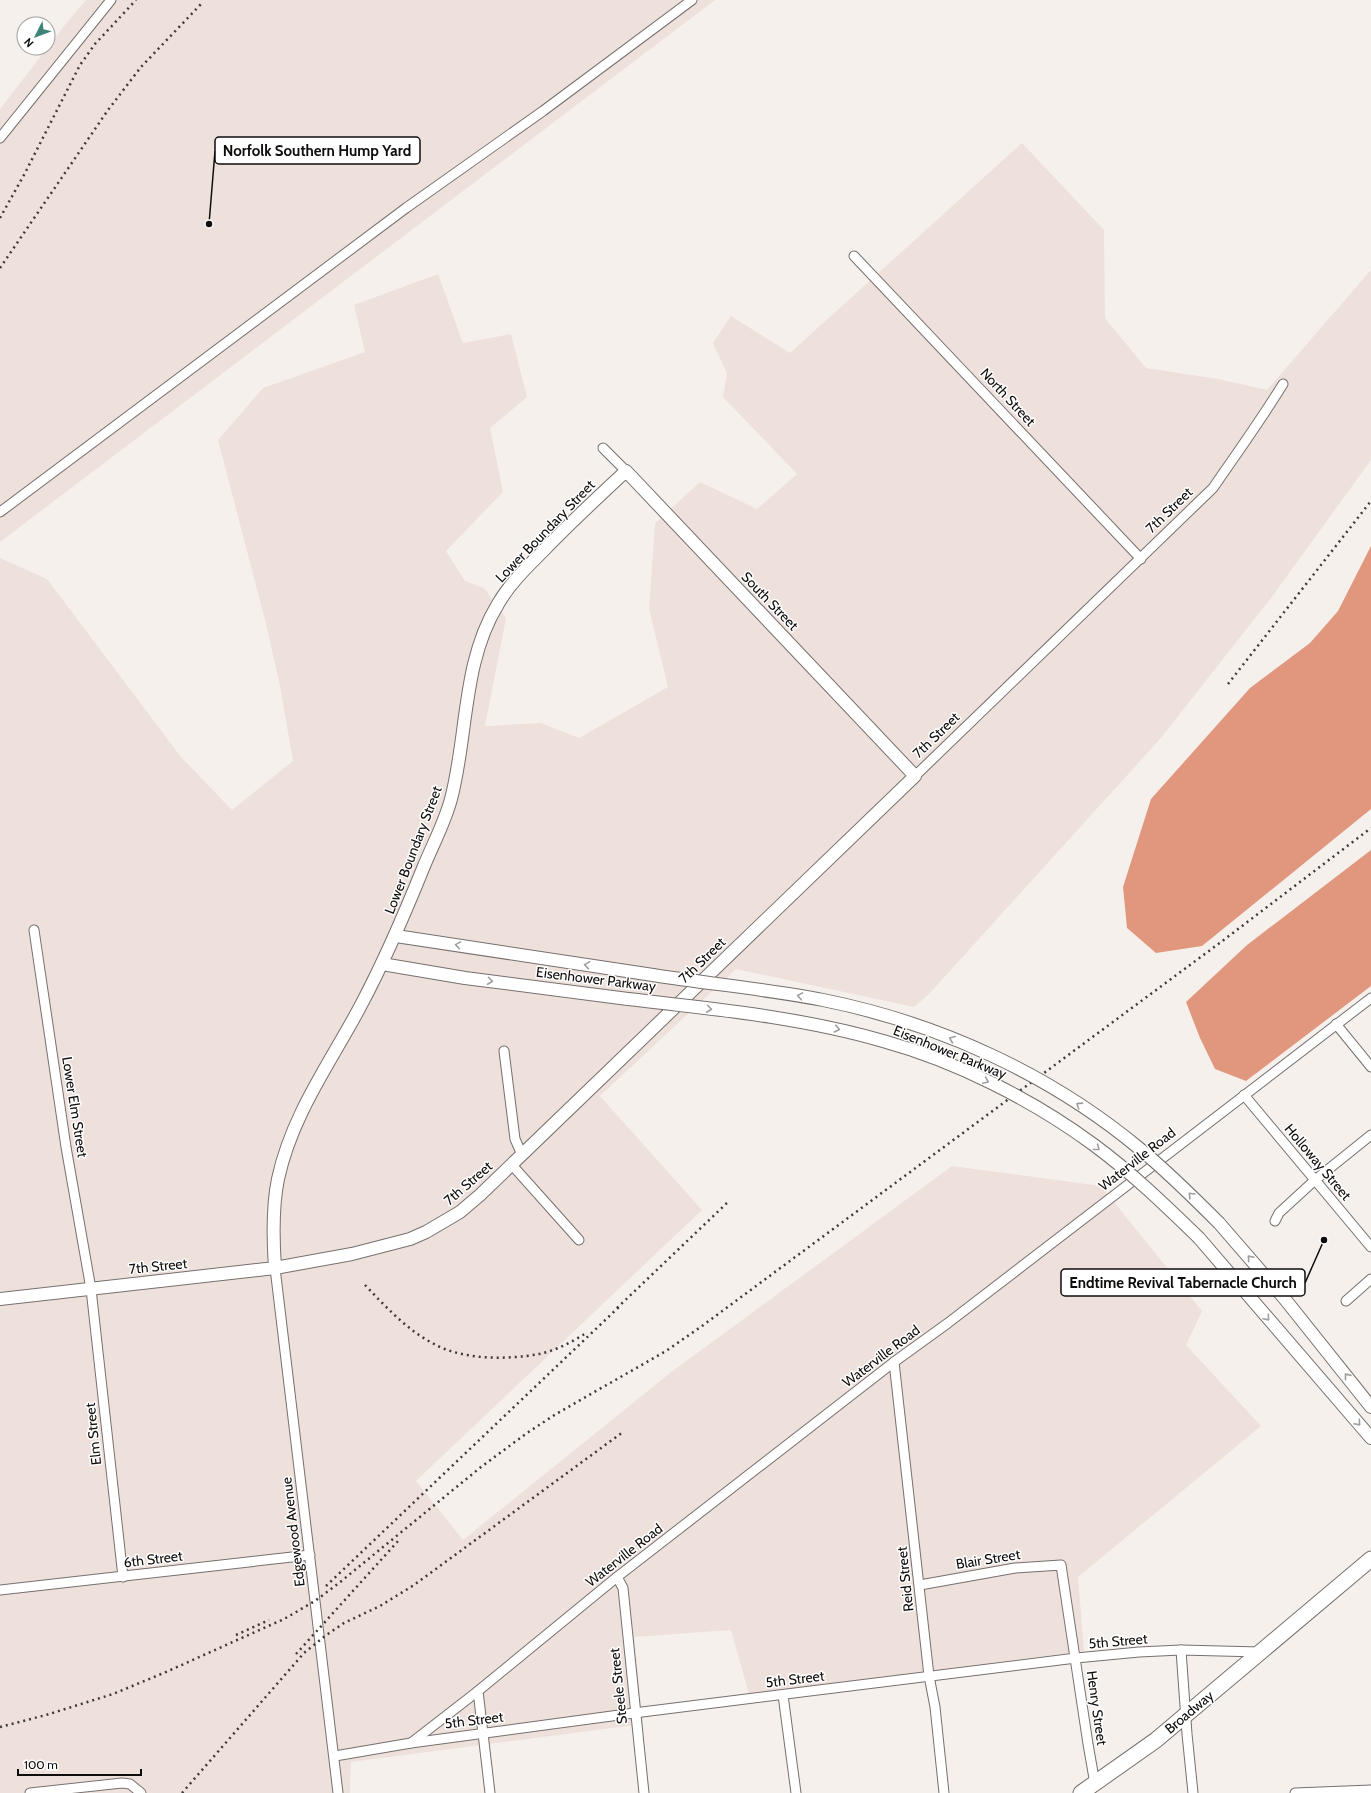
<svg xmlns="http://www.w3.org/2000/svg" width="1371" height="1793" font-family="Cabin,sans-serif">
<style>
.built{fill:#eee0db}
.forest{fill:#e1977e}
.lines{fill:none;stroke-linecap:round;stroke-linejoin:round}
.minor-casing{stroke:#76706e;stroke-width:11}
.tertiary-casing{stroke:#76706e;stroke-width:14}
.primary-casing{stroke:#76706e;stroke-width:17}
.minor{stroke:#fff;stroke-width:9}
.tertiary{stroke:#fff;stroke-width:12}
.primary{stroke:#fff;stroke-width:15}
.rail{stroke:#3d3a39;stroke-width:2.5;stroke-dasharray:2 4;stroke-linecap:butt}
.tertiary-bridge-casing{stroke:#76706e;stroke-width:14;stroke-linecap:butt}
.tertiary-bridge{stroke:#fff;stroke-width:12}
.oneway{stroke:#9f9e9e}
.labels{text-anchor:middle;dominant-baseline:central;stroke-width:3;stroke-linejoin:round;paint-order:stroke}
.street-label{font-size:14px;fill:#0f0d0c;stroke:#fff}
.leader{fill:none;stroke:#0f0d0c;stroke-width:1.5}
.callout-dot{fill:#0f0d0c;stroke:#fff;stroke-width:1.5}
.callout{fill:#fff;stroke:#0f0d0c;stroke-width:1.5}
.callout-label{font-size:15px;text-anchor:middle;font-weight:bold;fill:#0f0d0c}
</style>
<rect width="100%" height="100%" fill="#f6f0ed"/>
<g class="built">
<path d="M86,0H715L0,542V109L68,21Z"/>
<path d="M1022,143L1104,230L1105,318L1146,368L1218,379L1267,390L1371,270V460L1271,598L1160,739L929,994L914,1007L736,969L600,1096L702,1210L416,1481L463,1540L670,1373L952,1166L1101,1186L1202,1311L1186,1345L1261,1426L1078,1577L1084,1651L749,1694L731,1630L634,1637L643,1724L351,1762L350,1793H0V558L47,579L181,757L232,810L293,761L280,686L265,620L218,440L263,388L365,352L354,305L438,274L463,343L511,334L527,397L490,428L503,492L446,551L465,581L484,588L506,618L485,726L541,723L579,738L668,687L649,609L655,523L700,482L757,509L797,474L723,397L727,373L713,343L731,316L790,353Z"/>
</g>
<g class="forest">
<path d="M1371,546V809L1202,946L1156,953L1127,928L1123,887L1151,799L1250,688L1310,643L1338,611Z"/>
<path d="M1371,850V986L1246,1081L1215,1069L1200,1038L1186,1002L1247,945Z"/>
</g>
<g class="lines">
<defs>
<g id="minor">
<path d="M0,138L111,0"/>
<path d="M854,256L1141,559"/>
<path d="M603,448L626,471"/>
<path d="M0,512L406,208L543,111L692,0"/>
<path d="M915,776L1213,488C1237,453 1261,420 1283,384"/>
<path d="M34,930L66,1147L91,1289L123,1577"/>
<path d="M1336,1024L1371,1067"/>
<path d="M504,1051L515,1139L522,1155"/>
<path d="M1244,1095L1371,1247"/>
<path d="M512,1165L579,1240"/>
<path d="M1275,1221L1279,1213L1315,1180L1371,1135"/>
<path d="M275,1268L338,1793"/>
<path d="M1346,1301L1371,1279"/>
<path d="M894,1362L929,1676L935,1707L944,1793"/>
<path d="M617,1577L623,1588L644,1793"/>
<path d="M920,1585L1015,1568L1061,1565L1088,1744L1095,1784"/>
<path d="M0,1590L310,1555"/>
<path d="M1181,1650L1187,1734L1193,1793"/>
<path d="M478,1691L490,1793"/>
<path d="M783,1695L796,1793"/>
<path d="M411,1743L478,1691L617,1577L894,1362L948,1323L1371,998"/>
<path d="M335,1756L411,1743L634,1713L1076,1658L1139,1652L1181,1650L1260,1652"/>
<path d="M30,1793L122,1783L130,1784L141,1793"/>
<path d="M1295,1793L1371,1790"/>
</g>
<g id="tertiary">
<path d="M396,936L653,975"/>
<path d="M382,964L465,978L628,999"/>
<path d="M1219,1223L1284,1298L1371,1407"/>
<path d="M1199,1238L1371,1438"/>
<path d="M0,1299L275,1268L352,1254L410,1239L426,1232L460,1212L480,1195L915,776L626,471C598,497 571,522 545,549C528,566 510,583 498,604C462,662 468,735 451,799C445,822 433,844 424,866C405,913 385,960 361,1005C331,1062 292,1114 278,1179C272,1208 273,1239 275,1268"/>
</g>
<path id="primary" d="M1081,1793L1156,1740L1371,1559"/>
</defs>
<use href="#minor" class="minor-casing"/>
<use href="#tertiary" class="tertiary-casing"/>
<use href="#primary" class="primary-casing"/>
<use href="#minor" class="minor"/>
<use href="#tertiary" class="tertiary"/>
<use href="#primary" class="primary"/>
<g class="rail">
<path d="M0,218L25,173L80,65L95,44L136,0"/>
<path d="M0,268L108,110L141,67L203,2"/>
<path d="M1228,684L1371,501"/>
<path d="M365,1285C386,1307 407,1330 434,1344C463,1360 507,1360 539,1354C555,1351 572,1342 586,1333"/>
<path d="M617,1308L728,1202"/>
<path d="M326,1586L621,1305"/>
<path d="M236,1635L269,1620"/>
<path d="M296,1654L399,1540"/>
<path d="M0,1727L46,1715L113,1694L166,1672L284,1619L315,1601L339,1583L481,1467L527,1433L556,1414L666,1351L702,1326L1221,942L1371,828"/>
<path d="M182,1793L304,1653L325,1636L344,1623L380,1606L414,1585L623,1432"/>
</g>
<defs>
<g id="tertiary-bridge">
<path d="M653,975C710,984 767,989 823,1000C938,1023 1050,1074 1140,1149C1168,1172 1193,1197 1219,1223"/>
<path d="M628,999C714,1009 800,1017 883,1041C956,1061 1033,1100 1094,1145C1132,1173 1165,1205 1199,1238"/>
</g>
</defs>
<use href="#tertiary-bridge" class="tertiary-bridge-casing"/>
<use href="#tertiary-bridge" class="tertiary-bridge"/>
</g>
<defs><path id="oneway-chevron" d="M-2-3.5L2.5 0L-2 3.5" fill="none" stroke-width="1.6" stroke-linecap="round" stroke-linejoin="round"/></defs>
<g class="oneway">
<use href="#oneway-chevron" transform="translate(458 945) rotate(-171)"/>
<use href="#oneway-chevron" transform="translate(587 965) rotate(-171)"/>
<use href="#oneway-chevron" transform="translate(490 981) rotate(7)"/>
<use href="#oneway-chevron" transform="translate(800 996) rotate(-170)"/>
<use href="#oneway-chevron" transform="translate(709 1009) rotate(7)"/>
<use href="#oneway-chevron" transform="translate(837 1029) rotate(13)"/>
<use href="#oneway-chevron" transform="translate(952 1039) rotate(-158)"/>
<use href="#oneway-chevron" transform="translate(986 1081) rotate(25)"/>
<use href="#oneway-chevron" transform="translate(1079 1105) rotate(-147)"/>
<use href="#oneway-chevron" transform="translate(1097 1148) rotate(38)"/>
<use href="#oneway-chevron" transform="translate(1191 1195) rotate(-135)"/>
<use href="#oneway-chevron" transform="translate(1250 1258) rotate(-131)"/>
<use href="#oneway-chevron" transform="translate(1267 1318) rotate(49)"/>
<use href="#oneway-chevron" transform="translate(1347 1376) rotate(-129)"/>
<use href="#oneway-chevron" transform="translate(1358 1423) rotate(49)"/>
</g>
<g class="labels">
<g class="street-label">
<text transform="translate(1008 397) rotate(47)">North Street</text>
<text transform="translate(1169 510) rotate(-44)">7th Street</text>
<text transform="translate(545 531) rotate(-46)">Lower Boundary Street</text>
<text transform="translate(770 601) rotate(46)">South Street</text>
<text transform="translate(936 735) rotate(-44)">7th Street</text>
<text transform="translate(413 850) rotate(-69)">Lower Boundary Street</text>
<text transform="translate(702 960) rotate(-44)">7th Street</text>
<text transform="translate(596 979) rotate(7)">Eisenhower Parkway</text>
<text transform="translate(950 1052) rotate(22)">Eisenhower Parkway</text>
<text transform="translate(75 1107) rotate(81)">Lower Elm Street</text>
<text transform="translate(1137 1159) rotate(-38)">Waterville Road</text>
<text transform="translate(1318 1162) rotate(50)">Holloway Street</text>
<text transform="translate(468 1183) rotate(-41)">7th Street</text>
<text transform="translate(158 1266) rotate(-6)">7th Street</text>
<text transform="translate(881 1356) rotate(-37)">Waterville Road</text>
<text transform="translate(93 1434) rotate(-96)">Elm Street</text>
<text transform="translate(293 1532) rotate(-97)">Edgewood Avenue</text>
<text transform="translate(624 1555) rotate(-38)">Waterville Road</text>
<text transform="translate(153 1559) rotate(-7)">6th Street</text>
<text transform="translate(988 1559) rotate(-9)">Blair Street</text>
<text transform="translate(905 1579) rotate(-96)">Reid Street</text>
<text transform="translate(1118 1641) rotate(-5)">5th Street</text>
<text transform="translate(795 1679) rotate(-7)">5th Street</text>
<text transform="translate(618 1686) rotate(-96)">Steele Street</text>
<text transform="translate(1097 1708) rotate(82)">Henry Street</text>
<text transform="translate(1189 1712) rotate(-40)">Broadway</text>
<text transform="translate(474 1720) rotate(-7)">5th Street</text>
</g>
</g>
<path class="leader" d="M209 224L215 151M1324 1240L1305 1283"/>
<g class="callout-dot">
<circle cx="209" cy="224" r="4"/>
<circle cx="1324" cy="1240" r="4"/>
</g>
<g class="callout">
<rect x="215" y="137" width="205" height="27" rx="4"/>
<rect x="1061" y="1269" width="244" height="27" rx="4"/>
</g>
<g class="callout-label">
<text x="317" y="156">Norfolk Southern Hump Yard</text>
<text x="1183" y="1288">Endtime Revival Tabernacle Church</text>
</g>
<g transform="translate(36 36) rotate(228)"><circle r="19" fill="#ffffff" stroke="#9f9e9e"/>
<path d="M0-3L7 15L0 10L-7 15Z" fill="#3e8378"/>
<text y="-6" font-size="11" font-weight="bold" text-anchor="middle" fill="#0f0d0c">N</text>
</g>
<path d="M18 1769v6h123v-6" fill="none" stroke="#0f0d0c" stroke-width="2"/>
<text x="24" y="1769" font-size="12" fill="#0f0d0c" stroke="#ffffff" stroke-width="3" paint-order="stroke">100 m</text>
</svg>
